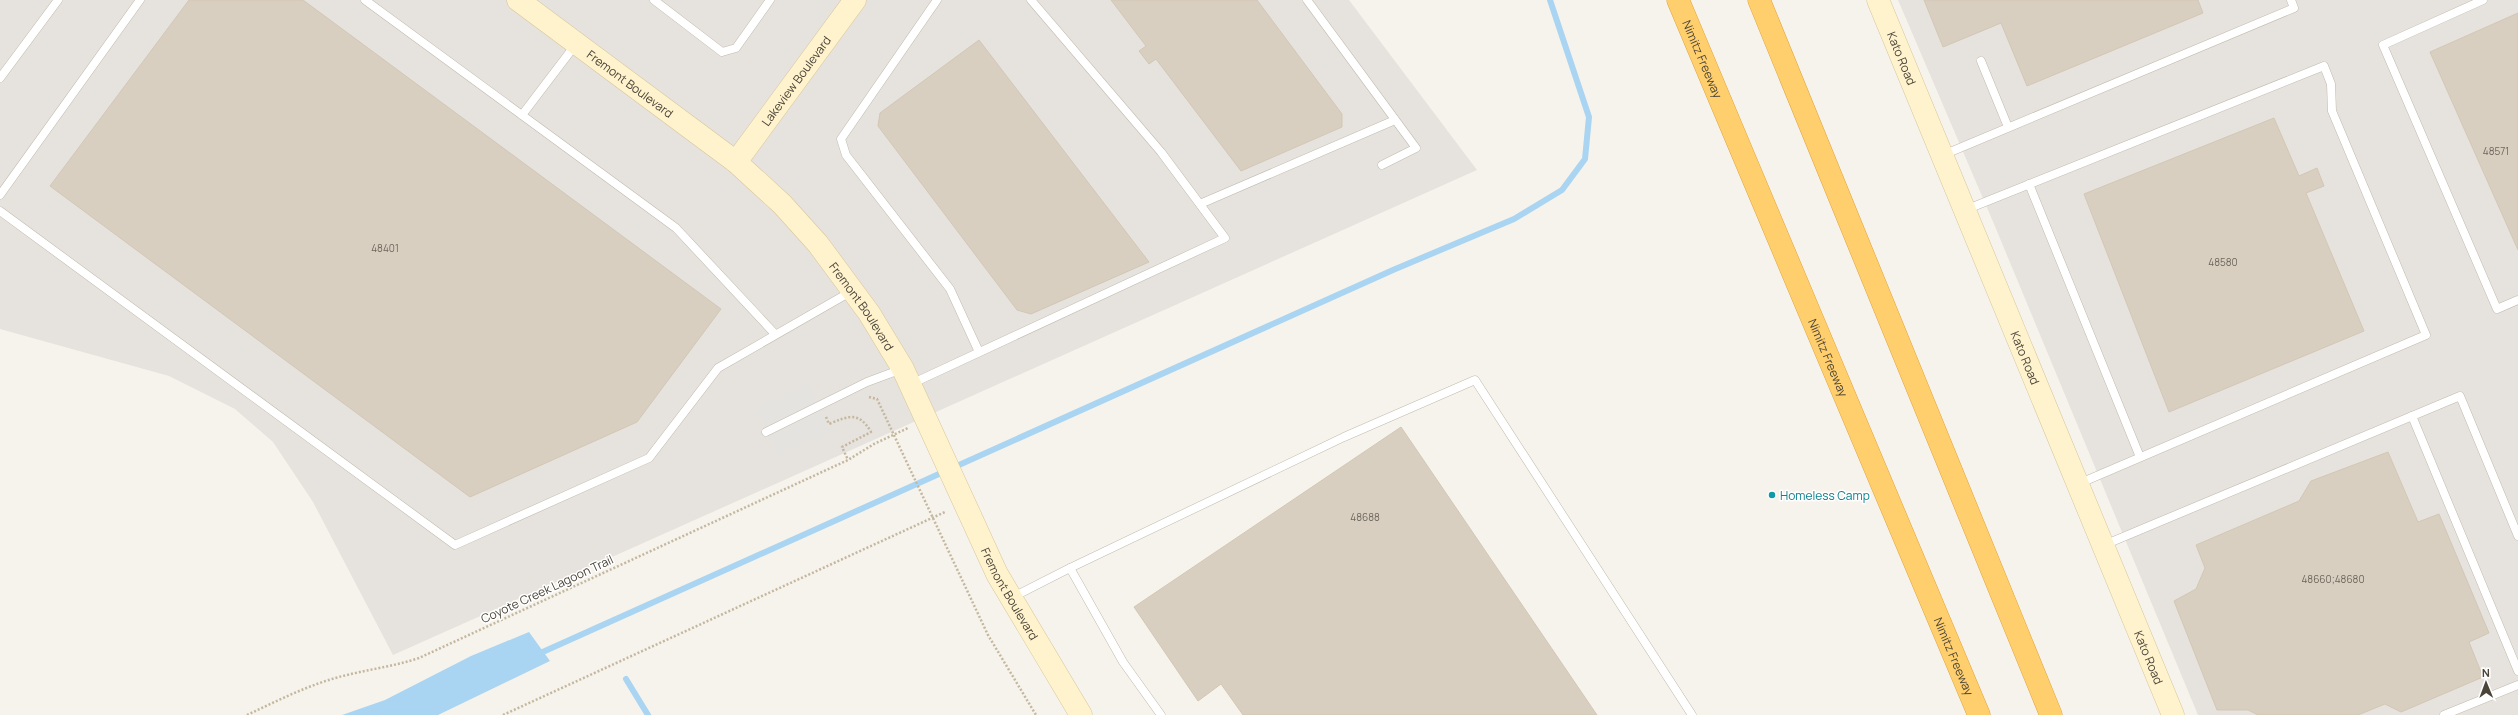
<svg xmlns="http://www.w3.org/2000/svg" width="2518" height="715" font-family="Manrope,sans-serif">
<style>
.industrial{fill:#e6e2dd}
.parking{fill:#e5e3e0}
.water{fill:#a9d4f2}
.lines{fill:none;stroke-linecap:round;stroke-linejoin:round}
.stream{stroke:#a9d4f2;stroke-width:6}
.building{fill:#d8cfc1;stroke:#d3c7b4}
.lane-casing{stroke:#c2bbae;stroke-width:9}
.secondary-casing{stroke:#d6c79b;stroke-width:23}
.highway-casing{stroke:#e0a43c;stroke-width:23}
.path{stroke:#c4b79f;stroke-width:2.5;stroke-dasharray:2 2;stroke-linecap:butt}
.lane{stroke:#fff;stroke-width:8}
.secondary{stroke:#fff3cd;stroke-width:22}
.highway{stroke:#ffcf6e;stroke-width:22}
.culture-dot{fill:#0f9aa8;stroke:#fff;stroke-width:1.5}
.labels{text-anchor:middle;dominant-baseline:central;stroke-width:3;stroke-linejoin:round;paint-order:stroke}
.number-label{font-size:10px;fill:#6e675b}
.street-label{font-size:12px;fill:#4b4439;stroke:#fff}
.culture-label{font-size:12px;fill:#0d838f;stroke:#fff;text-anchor:start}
</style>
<rect width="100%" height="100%" fill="#f6f3ec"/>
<g class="industrial">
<path d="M0,0H1349L1477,170L393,655L313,502L273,442L235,409L169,376L0,329Z"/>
<path d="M1898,0H2518V715H2198L1994,224Z"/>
</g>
<path class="parking" d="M807,383L830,431L778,455L757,407Z"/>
<path class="water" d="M529,632L550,661L438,715H342L385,700L471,656Z"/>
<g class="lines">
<g class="stream">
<path d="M536,655L1393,270L1514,219L1562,190L1585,159L1589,117L1550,0"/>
<path d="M626,679L648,715"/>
</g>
</g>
<g class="building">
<path d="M189,0H303L721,309L637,422L470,497L50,186Z"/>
<path d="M1111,0H1257L1342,114V127L1241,171L1156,59L1149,64L1139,51L1146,46Z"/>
<path d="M1924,0H2198L2203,13L2027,86L2001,23L1943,47Z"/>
<path d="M2518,13V250L2430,52Z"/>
<path d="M979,40L1149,262L1031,314L1017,310L878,126L880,113Z"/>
<path d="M2274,118L2299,176L2317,168L2324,186L2306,193L2364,331L2169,412L2084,194Z"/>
<path d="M1401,427L1597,715H1243L1221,684L1198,701L1134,607Z"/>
<path d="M2388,452L2418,522L2439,514L2489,633L2469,642L2483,677L2401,712L2385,704L2358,715H2258L2248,710H2217L2174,601L2196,589L2205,568L2196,545L2299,501L2311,481Z"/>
</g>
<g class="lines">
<defs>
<g id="lane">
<path d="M365,0L676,228L775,334"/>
<path d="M654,0L722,52L736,48L770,0"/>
<path d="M937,0L841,139L846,155L950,289L979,352"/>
<path d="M1307,0L1416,148L1382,165"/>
<path d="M2483,0L2383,45L2497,309L2518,300"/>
<path d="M1981,61L2008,127"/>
<path d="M0,78L58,0"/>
<path d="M522,115L576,44"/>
<path d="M1943,155L2294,8L2291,0"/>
<path d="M2029,184L2140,457"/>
<path d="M0,195L140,0"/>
<path d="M1200,204L1395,120"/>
<path d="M1965,210L2324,66L2331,84L2332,111L2426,335L2078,484"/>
<path d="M0,211L455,545L649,458L718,368L852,291"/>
<path d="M911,384L1225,238L1161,152L1031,0"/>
<path d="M2412,416L2518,671"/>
<path d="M766,432L867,382L902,369"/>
<path d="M2104,545L2460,396L2518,536"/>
<path d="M1070,568L1344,437L1475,380L1692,715"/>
<path d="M1011,598L1070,568L1123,662L1161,715"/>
<path d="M2444,715L2518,685"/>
</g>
<g id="secondary">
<path id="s1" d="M518,0L736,162L782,204L818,244L869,313L903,369L997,574L1081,715"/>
<path id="s2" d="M1878,0L2173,715"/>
<path id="s3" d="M736,162L855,0"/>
</g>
<g id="highway">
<path id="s4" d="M1678,0L1979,715"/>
<path d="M1759,0L2051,715"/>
</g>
</defs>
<use href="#lane" class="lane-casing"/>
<use href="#secondary" class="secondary-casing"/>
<use href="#highway" class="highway-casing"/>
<g class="path">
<path d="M869,397L877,399L988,635L1036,715"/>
<path d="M826,417L829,424C848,416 859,411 871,432L842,447L848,460"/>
<path d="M247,715C279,700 312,683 347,675C371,669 395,666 419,658L848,460L874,444L908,428"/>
<path d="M503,715L945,512"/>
</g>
<use href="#lane" class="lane"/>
<use href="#secondary" class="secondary"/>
<use href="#highway" class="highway"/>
</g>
<circle class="culture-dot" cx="1772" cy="495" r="4"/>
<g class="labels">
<g class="number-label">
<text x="2496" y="151">48571</text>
<text x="385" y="248">48401</text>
<text x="2223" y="262">48580</text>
<text x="1365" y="517">48688</text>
<text x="2333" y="579">48660;48680</text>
</g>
<g class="street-label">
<text stroke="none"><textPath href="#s2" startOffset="63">Kato Road</textPath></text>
<text stroke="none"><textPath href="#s4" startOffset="64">Nimitz Freeway</textPath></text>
<text stroke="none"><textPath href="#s3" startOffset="101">Lakeview Boulevard</textPath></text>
<text stroke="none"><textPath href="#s1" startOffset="140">Fremont Boulevard</textPath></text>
<text stroke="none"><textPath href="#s1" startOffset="464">Fremont Boulevard</textPath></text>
<text stroke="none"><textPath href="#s4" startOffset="388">Nimitz Freeway</textPath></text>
<text stroke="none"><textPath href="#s2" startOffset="387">Kato Road</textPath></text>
<text transform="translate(547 589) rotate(-25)">Coyote Creek Lagoon Trail</text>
<text stroke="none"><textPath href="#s1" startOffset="788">Fremont Boulevard</textPath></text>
<text stroke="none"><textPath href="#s4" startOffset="712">Nimitz Freeway</textPath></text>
<text stroke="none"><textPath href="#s2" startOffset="711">Kato Road</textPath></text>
</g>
<g class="culture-label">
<text x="1780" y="495">Homeless Camp</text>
</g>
</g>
<g transform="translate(2486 683) rotate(359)" stroke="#ffffff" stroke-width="3" paint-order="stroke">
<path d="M0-3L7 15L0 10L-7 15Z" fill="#4b4439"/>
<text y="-6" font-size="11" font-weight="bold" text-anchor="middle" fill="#4b4439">N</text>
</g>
</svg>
